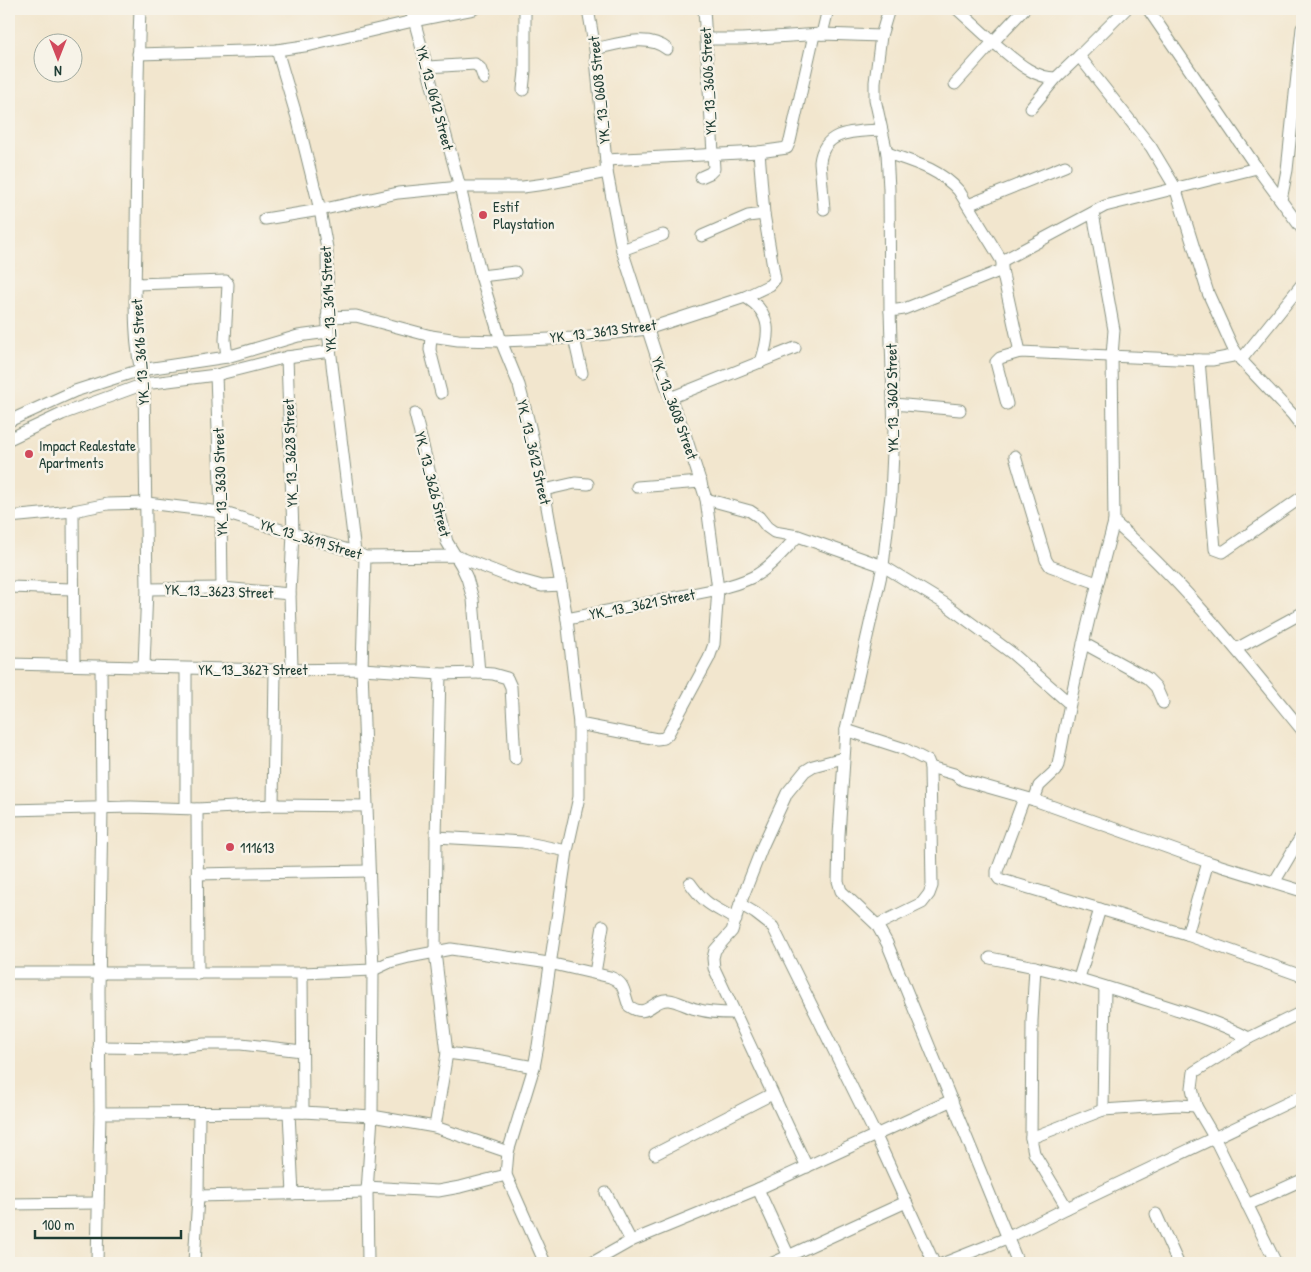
<svg xmlns="http://www.w3.org/2000/svg" width="1311" height="1272" font-family="'Patrick Hand',sans-serif">
<style>
.lines{fill:none;stroke-linecap:round;stroke-linejoin:round}
.street-casing{stroke:#889281;stroke-width:13}
.street{stroke:#fff;stroke-width:11}
.poi-dot{fill:#d1495b;stroke:#f7f3e8;stroke-width:2}
.labels{text-anchor:middle;dominant-baseline:central;stroke-width:5;stroke-linejoin:round;paint-order:stroke}
.street-label{font-size:15px;fill:#1f3d34;stroke:#f7f3e8}
.poi-label{font-size:15px;fill:#1f3d34;stroke:#f7f3e8;text-anchor:start}
</style>
<rect width="100%" height="100%" fill="#f7f3e8"/>
<filter id="ink" filterUnits="userSpaceOnUse"><feTurbulence type="fractalNoise" baseFrequency=".02" numOctaves="2"/><feDisplacementMap in="SourceGraphic" scale="10" xChannelSelector="R" yChannelSelector="G"/><feConvolveMatrix kernelMatrix="1 2 1 2 8 2 1 2 1" color-interpolation-filters="sRGB"/></filter>
<filter id="wash" filterUnits="userSpaceOnUse"><feTurbulence type="fractalNoise" baseFrequency=".0096" numOctaves="4" result="noise"/><feDisplacementMap in="SourceGraphic" scale="20" xChannelSelector="R" yChannelSelector="G"/><feGaussianBlur stdDeviation="1.12" result="paint"/><feColorMatrix in="noise" values="0 0 0 0 0 0 0 0 0 0 0 0 0 0 0 0 0 1.4 0 .05"/><feComposite in="paint" operator="in"/></filter>
<g filter="url(#wash)">
<rect width="100%" height="100%" fill="#f2e6ce"/>
</g>
<g filter="url(#ink)">
<g class="lines">
<defs>
<g id="street">
<path d="M140,9C137,83 137,158 136,233C136,279 131,340 144,384L147,589L144,666"/>
<path d="M411,9L460,187L481,276L501,341L519,385L530,427L544,490L567,619L579,724V797L567,851L538,1046L534,1067L508,1152L506,1175L545,1263"/>
<path d="M889,9L881,36L875,82V99L887,153L889,189L890,311L894,430L891,495L883,566L846,730L839,835L838,881L841,891L877,925L887,943L1018,1263"/>
<path d="M957,9L993,42L1024,9"/>
<path d="M1126,9L1079,56L1151,147L1175,187L1208,293L1232,346L1241,360L1292,414L1302,427"/>
<path d="M1148,9L1257,168L1302,229"/>
<path d="M822,34L828,9"/>
<path d="M707,39H742L822,34L881,36"/>
<path d="M595,49C618,44 648,33 667,49"/>
<path d="M277,50L298,121L320,210L327,248L328,332L355,552"/>
<path d="M138,54L277,50L311,45L413,21L474,9"/>
<path d="M428,67L475,64L480,68L484,79"/>
<path d="M955,84L993,42C1012,57 1031,78 1056,78L1079,56"/>
<path d="M523,90L525,71V9"/>
<path d="M1031,108L1056,78"/>
<path d="M887,153C913,162 940,169 959,191L1002,261L1105,206L1257,168"/>
<path d="M606,160L759,152L787,148L790,141L814,35"/>
<path d="M701,177L710,173L714,169L704,9"/>
<path d="M1281,200L1287,170L1302,28"/>
<path d="M968,205L1065,166"/>
<path d="M824,209L820,162C824,129 855,132 881,130"/>
<path d="M1093,213L1114,330L1112,356L1114,522C1185,583 1243,658 1302,730"/>
<path d="M265,219L320,210L398,193L460,187H523L545,184L607,172"/>
<path d="M702,236L748,216L764,214"/>
<path d="M622,250L663,235"/>
<path d="M1002,270L1020,352"/>
<path d="M481,276L515,272"/>
<path d="M136,284L226,281L228,284L225,340L227,357"/>
<path d="M745,297C773,313 770,335 761,362"/>
<path d="M890,311L904,309L1002,270V261"/>
<path d="M327,317L356,316L431,336L458,340L501,341L574,338L647,329L745,297L770,285L775,279L764,214L759,152"/>
<path d="M431,336L430,350L441,393"/>
<path d="M574,338L582,373"/>
<path d="M287,357L293,533L290,594L292,669"/>
<path d="M1199,360L1215,549L1223,552L1302,497"/>
<path d="M1241,360L1302,284"/>
<path d="M216,375L221,512L222,588"/>
<path d="M670,398L795,348"/>
<path d="M894,404L960,410"/>
<path d="M1007,404L996,362L1000,358L1020,352L1199,360H1212L1238,355"/>
<path d="M9,421L75,391L140,370L227,357L298,336L328,332"/>
<path d="M9,439L62,414L144,384L216,375L287,357L330,351"/>
<path d="M1015,456L1046,560L1050,566L1097,583"/>
<path d="M637,487L701,482"/>
<path d="M544,490L575,483L588,484"/>
<path d="M706,499L750,511L759,517L767,527L774,532L798,536L883,566L944,603L1013,654L1069,703"/>
<path d="M73,511L74,665"/>
<path d="M9,517L73,511L108,504L147,503L221,512L355,552L365,557L456,556L513,578L542,586L561,585"/>
<path d="M365,557L362,669L367,806"/>
<path d="M9,587L72,589"/>
<path d="M147,589L222,588L290,594"/>
<path d="M567,619L718,589C731,585 746,582 758,574C773,565 785,549 798,536"/>
<path d="M1083,643L1147,678L1156,687L1163,703"/>
<path d="M1236,649L1302,613"/>
<path d="M9,664L275,670L362,669L440,674L479,673L473,599L467,578L461,565L447,542L415,414"/>
<path d="M479,673L493,674L507,678L511,687L515,759"/>
<path d="M579,724L657,739L664,738L668,734L709,658L714,644L718,589L706,499L683,428L670,398L622,250L607,172L595,49L588,9"/>
<path d="M846,730L905,749L928,761L930,767L932,886L929,894L922,903L877,925"/>
<path d="M930,767L954,774L963,780L1034,800L1208,862L1302,891"/>
<path d="M1024,798L997,871V876L999,879L1187,935L1302,976"/>
<path d="M1034,800L1039,786L1055,771L1058,765C1073,683 1092,602 1114,522"/>
<path d="M273,805L275,670"/>
<path d="M186,808V669"/>
<path d="M197,809L198,974"/>
<path d="M9,810L131,807L197,809L273,805L367,806L373,970L372,1116L367,1192L368,1263"/>
<path d="M436,837L440,674"/>
<path d="M197,874L369,871"/>
<path d="M1275,881L1302,835"/>
<path d="M690,883C706,906 714,906 736,920"/>
<path d="M740,904L755,913L773,927L876,1136L934,1263"/>
<path d="M1187,935L1208,862"/>
<path d="M990,958L1035,967"/>
<path d="M9,973H302L373,970L390,962L409,957L451,949L549,963L610,977C626,983 623,992 629,1006C649,1020 652,998 669,1000C678,1001 687,1007 696,1009C709,1013 722,1013 735,1013"/>
<path d="M302,973L303,1112"/>
<path d="M595,973L603,926"/>
<path d="M1079,978L1100,909"/>
<path d="M99,1047L171,1048L204,1044H241L302,1051"/>
<path d="M447,1053L486,1058L534,1067"/>
<path d="M1196,1106L1214,1137L1276,1263"/>
<path d="M1103,1110L1105,987"/>
<path d="M100,1113L303,1112L372,1116L435,1127L508,1152"/>
<path d="M289,1113L293,1194"/>
<path d="M435,1127L447,1053L435,952L436,837L523,842L567,851"/>
<path d="M1031,1138L1032,1021L1035,967C1070,975 1104,986 1138,997C1175,1009 1215,1020 1249,1038"/>
<path d="M655,1154L772,1094"/>
<path d="M807,1167L714,968L713,958L715,950L732,931L740,904L763,845L787,793L805,771L813,766L843,758"/>
<path d="M367,1187L438,1191L460,1187L506,1175"/>
<path d="M758,1189L792,1263"/>
<path d="M606,1193L631,1241"/>
<path d="M198,1196L367,1192"/>
<path d="M9,1204L98,1203"/>
<path d="M1247,1205L1302,1180"/>
<path d="M1067,1208L1034,1153L1031,1138L1103,1110L1178,1105L1196,1106L1192,1088L1194,1072L1249,1038L1302,1012"/>
<path d="M1156,1214L1178,1263"/>
<path d="M97,1263L100,1113L99,991L102,808L101,666"/>
<path d="M194,1263L198,1196L199,1113"/>
<path d="M592,1263L631,1241L758,1189L952,1100"/>
<path d="M773,1263L906,1202"/>
<path d="M944,1263L1007,1238L1067,1208L1302,1096"/>
</g>
</defs>
<use href="#street" class="street-casing"/>
<use href="#street" class="street"/>
</g>
</g>
<g class="poi-dot">
<circle cx="483" cy="215" r="5"/>
<circle cx="29" cy="454" r="5"/>
<circle cx="230" cy="847" r="5"/>
</g>
<g class="labels">
<g class="street-label">
<text transform="translate(708 81) rotate(-93)">YK_13_3606 Street</text>
<text transform="translate(599 90) rotate(-96)">YK_13_0608 Street</text>
<text transform="translate(435 98) rotate(75)">YK_13_0612 Street</text>
<text transform="translate(328 299) rotate(-93)">YK_13_3614 Street</text>
<text transform="translate(603 331) rotate(-7)">YK_13_3613 Street</text>
<text transform="translate(140 352) rotate(-94)">YK_13_3616 Street</text>
<text transform="translate(892 398) rotate(-91)">YK_13_3602 Street</text>
<text transform="translate(675 408) rotate(70)">YK_13_3608 Street</text>
<text transform="translate(534 452) rotate(77)">YK_13_3612 Street</text>
<text transform="translate(290 453) rotate(-92)">YK_13_3628 Street</text>
<text transform="translate(220 482) rotate(-92)">YK_13_3630 Street</text>
<text transform="translate(433 484) rotate(76)">YK_13_3626 Street</text>
<text transform="translate(311 539) rotate(17)">YK_13_3619 Street</text>
<text transform="translate(219 591) rotate(2)">YK_13_3623 Street</text>
<text transform="translate(642 604) rotate(-11)">YK_13_3621 Street</text>
<text x="253" y="669">YK_13_3627 Street</text>
</g>
<g class="poi-label">
<text x="493" y="206">Estif<tspan x="493" dy="17">Playstation</tspan></text>
<text x="39" y="445">Impact Realestate<tspan x="39" dy="17">Apartments</tspan></text>
<text x="240" y="847">111613</text>
</g>
</g>
<rect width="1311" height="1272" fill="none" stroke="#f7f3e8" stroke-width="30"/>
<g transform="translate(58 58) rotate(180)"><circle r="24" fill="#f7f3e8" stroke="#a1aaa0"/>
<path d="M0-4L9 19L0 12L-9 19Z" fill="#d1495b"/>
<text y="-8" font-size="14" font-weight="bold" text-anchor="middle" fill="#1f3d34">N</text>
</g>
<path d="M35 1230v8h146v-8" fill="none" stroke="#1f3d34" stroke-width="2.5"/>
<text x="42" y="1230" font-size="15" fill="#1f3d34" stroke="#f7f3e8" stroke-width="4" paint-order="stroke">100 m</text>
</svg>
